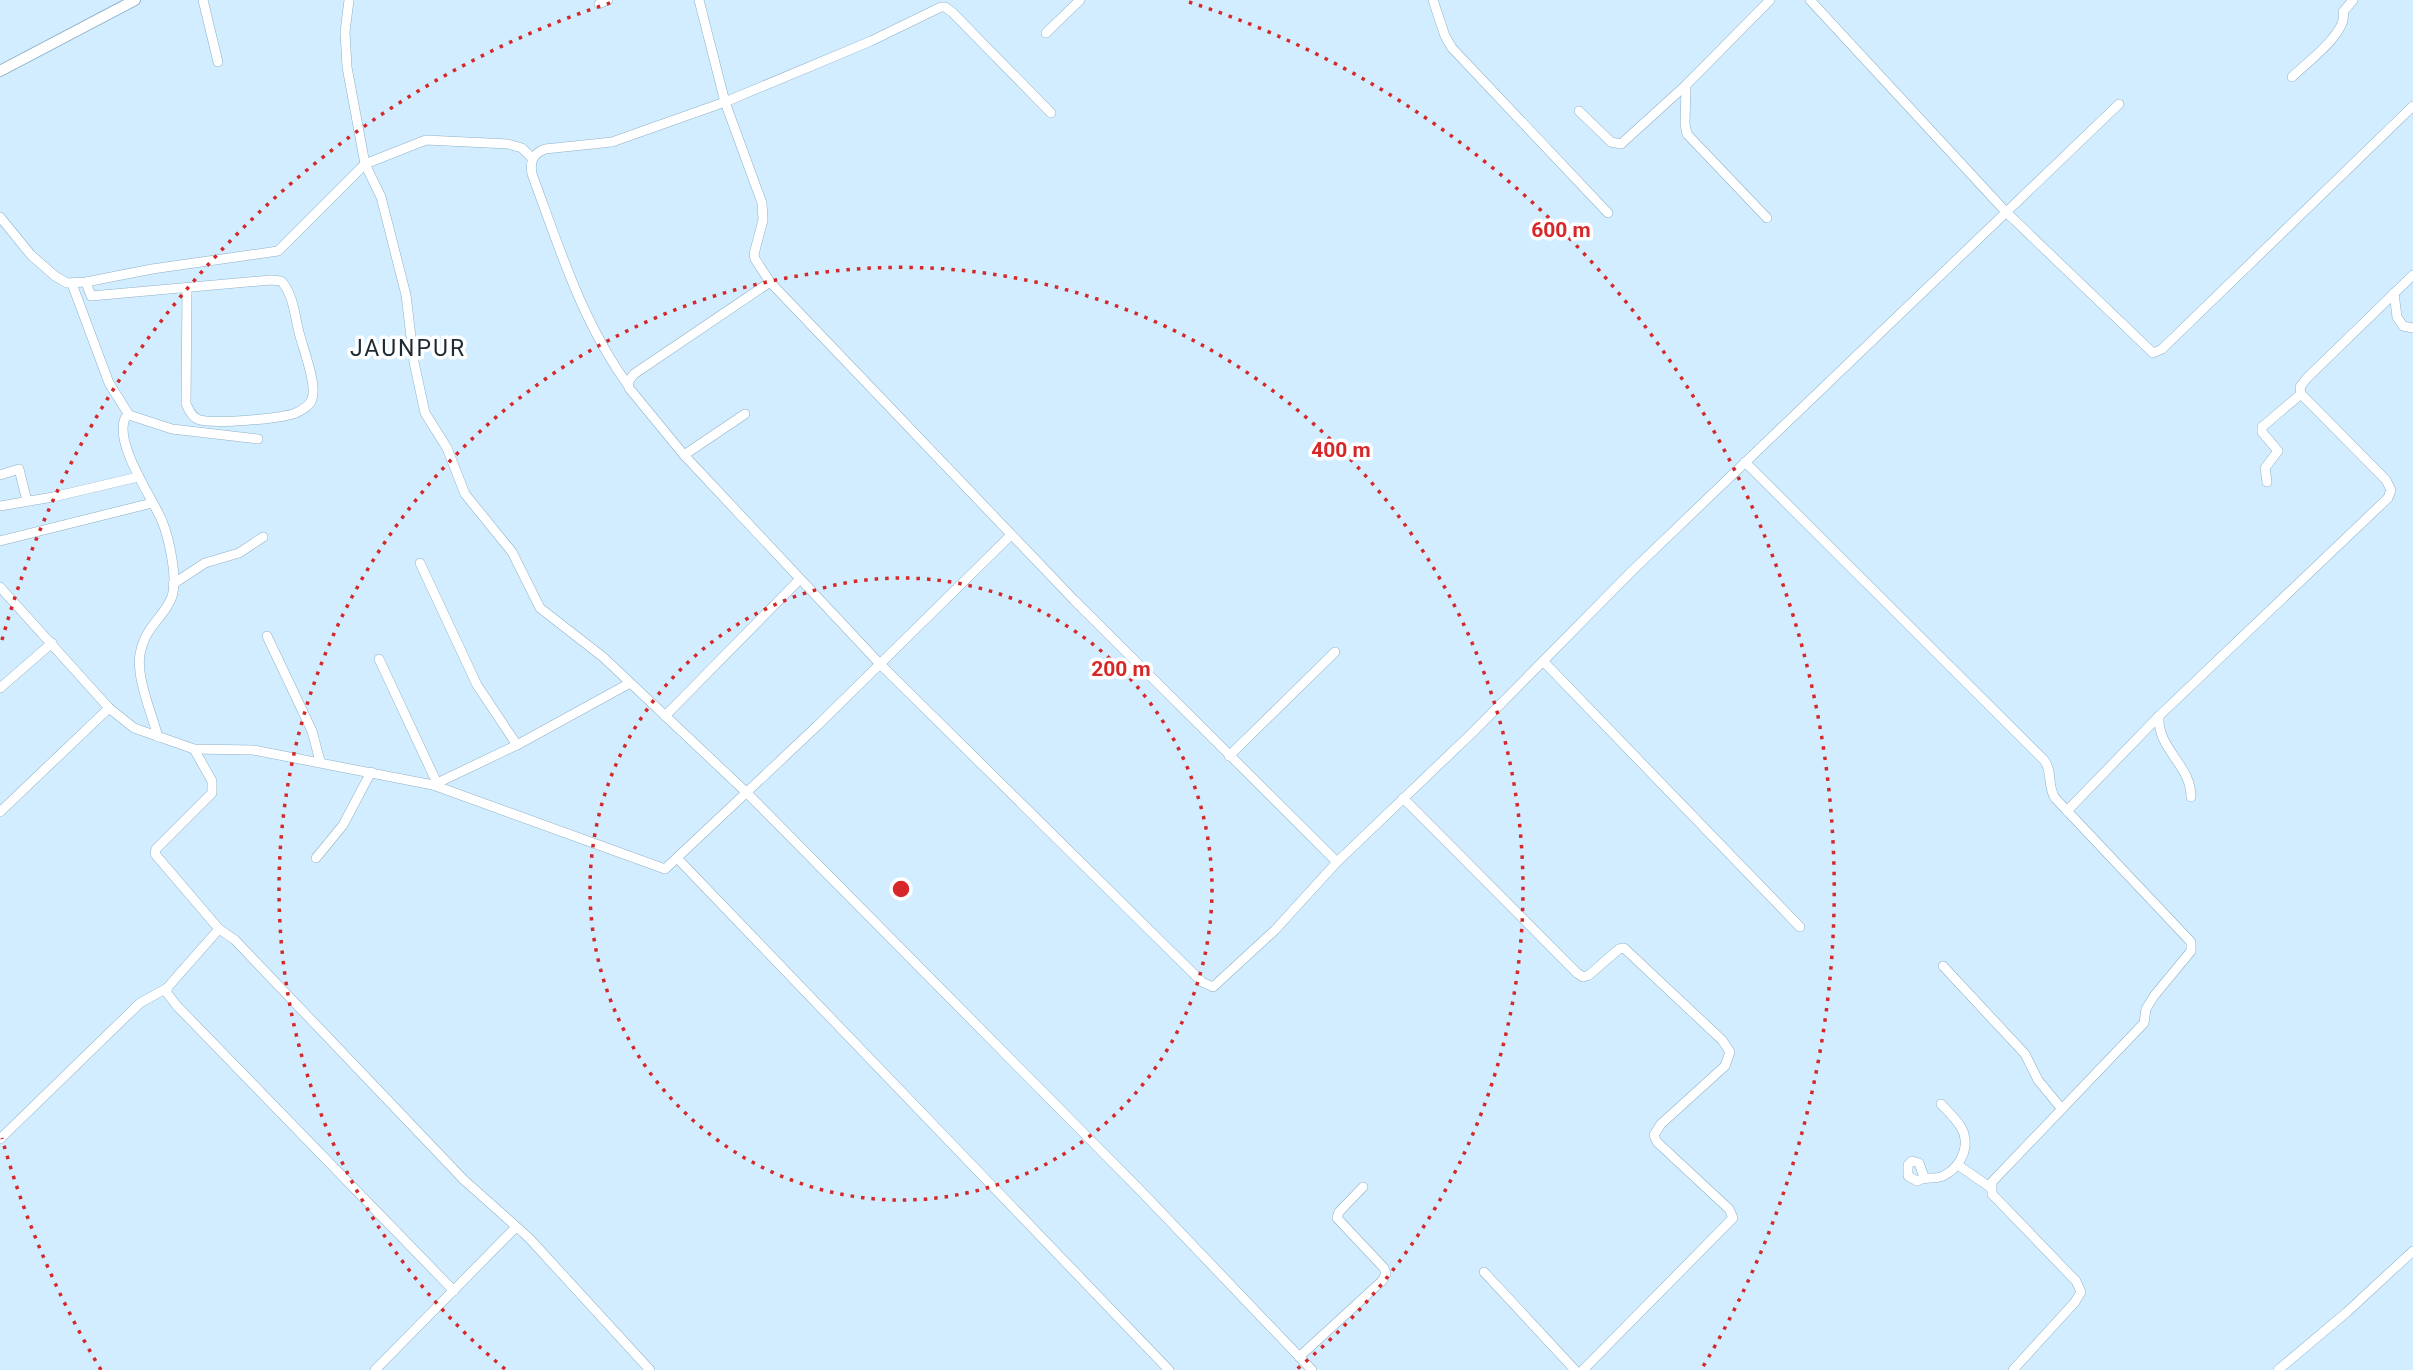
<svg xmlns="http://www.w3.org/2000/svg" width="2413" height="1370" font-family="Roboto,sans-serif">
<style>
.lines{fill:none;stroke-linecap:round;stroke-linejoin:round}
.minor-casing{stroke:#90b1c6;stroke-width:10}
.tertiary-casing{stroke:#90b1c6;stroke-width:12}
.minor{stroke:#fff;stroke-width:9}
.tertiary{stroke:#fff;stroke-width:10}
.ring{fill:none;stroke:#d62828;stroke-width:3.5;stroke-dasharray:3.5 7}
.labels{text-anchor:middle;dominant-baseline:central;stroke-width:7;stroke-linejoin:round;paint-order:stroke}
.quarter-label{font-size:23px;letter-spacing:2px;fill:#1d2a33;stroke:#fff}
.centre{fill:#d62828;stroke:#fff;stroke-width:3.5}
.ring-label{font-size:21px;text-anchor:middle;font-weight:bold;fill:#d62828;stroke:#fff;stroke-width:7;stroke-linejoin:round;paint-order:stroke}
</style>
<rect width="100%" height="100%" fill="#d1edff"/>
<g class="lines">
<defs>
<g id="minor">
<path d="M203,0L218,62"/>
<path d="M349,0L345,32L347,67L365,164L381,197L406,295L414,362L425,413L447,448L465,494L512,552L540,608L603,657L747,793L1140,1190L1312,1370"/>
<path d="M699,0L725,102L762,203L763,220L754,254L755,259L770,282L1074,600L1337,862"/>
<path d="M1433,0L1445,36L1452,48L1608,213"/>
<path d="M1810,0L2006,212L2153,353L2162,349L2413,106"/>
<path d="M599,4L608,0"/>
<path d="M1046,33L1080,0"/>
<path d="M2292,77C2305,64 2349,32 2343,12L2353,0"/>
<path d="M1686,85L1685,124L1687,134L1767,218"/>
<path d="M1579,111L1611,142L1621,144L1686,85L1770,0"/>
<path d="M0,217L31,255L55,276L67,283L86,282L152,269L278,251L365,164L426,140L508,144L522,148L532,158"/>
<path d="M86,282L91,296L271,280L281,281C294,294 295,319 300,336C304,351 317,385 312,399C310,406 302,410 296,413C280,419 216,424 200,420C192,418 189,410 186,404L187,288"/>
<path d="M770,282L634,374L628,382L629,388L684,455L880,664L1202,982L1213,987L1275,930L1337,862L1473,732L1633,570L2119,104"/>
<path d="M72,284L109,383L129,415L172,429L258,439"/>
<path d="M2394,293L2397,317L2403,326L2413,328"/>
<path d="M628,385C582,322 559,247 532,174C530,162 532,154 545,149L612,142L725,102L871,41L941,7H945L952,12L1051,113"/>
<path d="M129,415L125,418C114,444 152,497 162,521C169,538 179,582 171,599C161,621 146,625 140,654C136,678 152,714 158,737"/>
<path d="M684,455L745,414"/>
<path d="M1745,462L2044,760C2053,772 2047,786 2055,798L2191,942V951L2154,996L2146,1009L2144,1023L1992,1182V1194L2076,1281L2081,1292L2075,1302L2013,1370"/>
<path d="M0,475L19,469L27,501"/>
<path d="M2267,482L2265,468L2278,451L2262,432V427L2301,394"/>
<path d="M0,506L53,497L138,477"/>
<path d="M0,541L152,503"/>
<path d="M420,563L477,685L517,745"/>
<path d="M173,584L205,563L239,553L263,537"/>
<path d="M0,587L109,708L134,728L194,749L253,750L433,785L665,869L817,726L1011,535"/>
<path d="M267,636L312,731L320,761"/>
<path d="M379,659L437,783"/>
<path d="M1543,661L1800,927"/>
<path d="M0,688L52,643"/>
<path d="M665,716L800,579"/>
<path d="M2159,716C2157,750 2191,764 2191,797"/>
<path d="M1229,756L1335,652"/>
<path d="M433,785L517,745L630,683"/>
<path d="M1403,798L1577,973L1583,977L1589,975L1619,949L1624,948L1722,1040L1730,1052L1725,1066L1661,1124L1654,1135L1657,1142L1729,1209L1733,1218L1583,1370"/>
<path d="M2067,811L2159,716L2388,498L2391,490L2386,480L2301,394L2300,387L2307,378L2413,275"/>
<path d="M0,812L109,708"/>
<path d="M316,858L343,825L371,772"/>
<path d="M678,859L1169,1370"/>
<path d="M219,929L235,940L464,1180L529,1238L650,1370"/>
<path d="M1943,966L2025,1054L2038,1080L2061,1108"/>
<path d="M167,988V993L177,1006L454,1291"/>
<path d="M0,1139L140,1003L167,988L219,929L155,854L156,849L212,793V781L194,749"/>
<path d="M1958,1165L1991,1188"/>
<path d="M1924,1177L1919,1163L1912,1161L1908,1165V1176L1917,1181C1926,1176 1934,1180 1943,1176C1958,1169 1969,1151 1964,1134C1961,1123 1948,1112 1941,1104"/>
<path d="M1484,1272L1575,1370"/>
<path d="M1299,1357L1382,1281L1386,1274L1384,1268L1337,1218L1339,1212L1363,1187"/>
<path d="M375,1370L516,1227"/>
<path d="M2278,1370L2347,1312L2413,1251"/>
</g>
<path id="tertiary" d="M0,71L135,0"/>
</defs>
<use href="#minor" class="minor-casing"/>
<use href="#tertiary" class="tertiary-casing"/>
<use href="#minor" class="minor"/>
<use href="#tertiary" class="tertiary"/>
</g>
<g class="ring">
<circle cx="901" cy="889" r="311"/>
<path d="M505 1369A622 622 0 1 1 1297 1369"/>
<path d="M101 1370A933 933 0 0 1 2 1138M2 640A933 933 0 0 1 613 2M1189 2A933 933 0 0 1 1701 1370"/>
</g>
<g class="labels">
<g class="quarter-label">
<text x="408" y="348">JAUNPUR</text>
</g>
</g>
<circle cx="901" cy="889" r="10" class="centre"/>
<g class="ring-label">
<text x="1561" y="237">600 m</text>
<text x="1341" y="457">400 m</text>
<text x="1121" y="676">200 m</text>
</g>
</svg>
